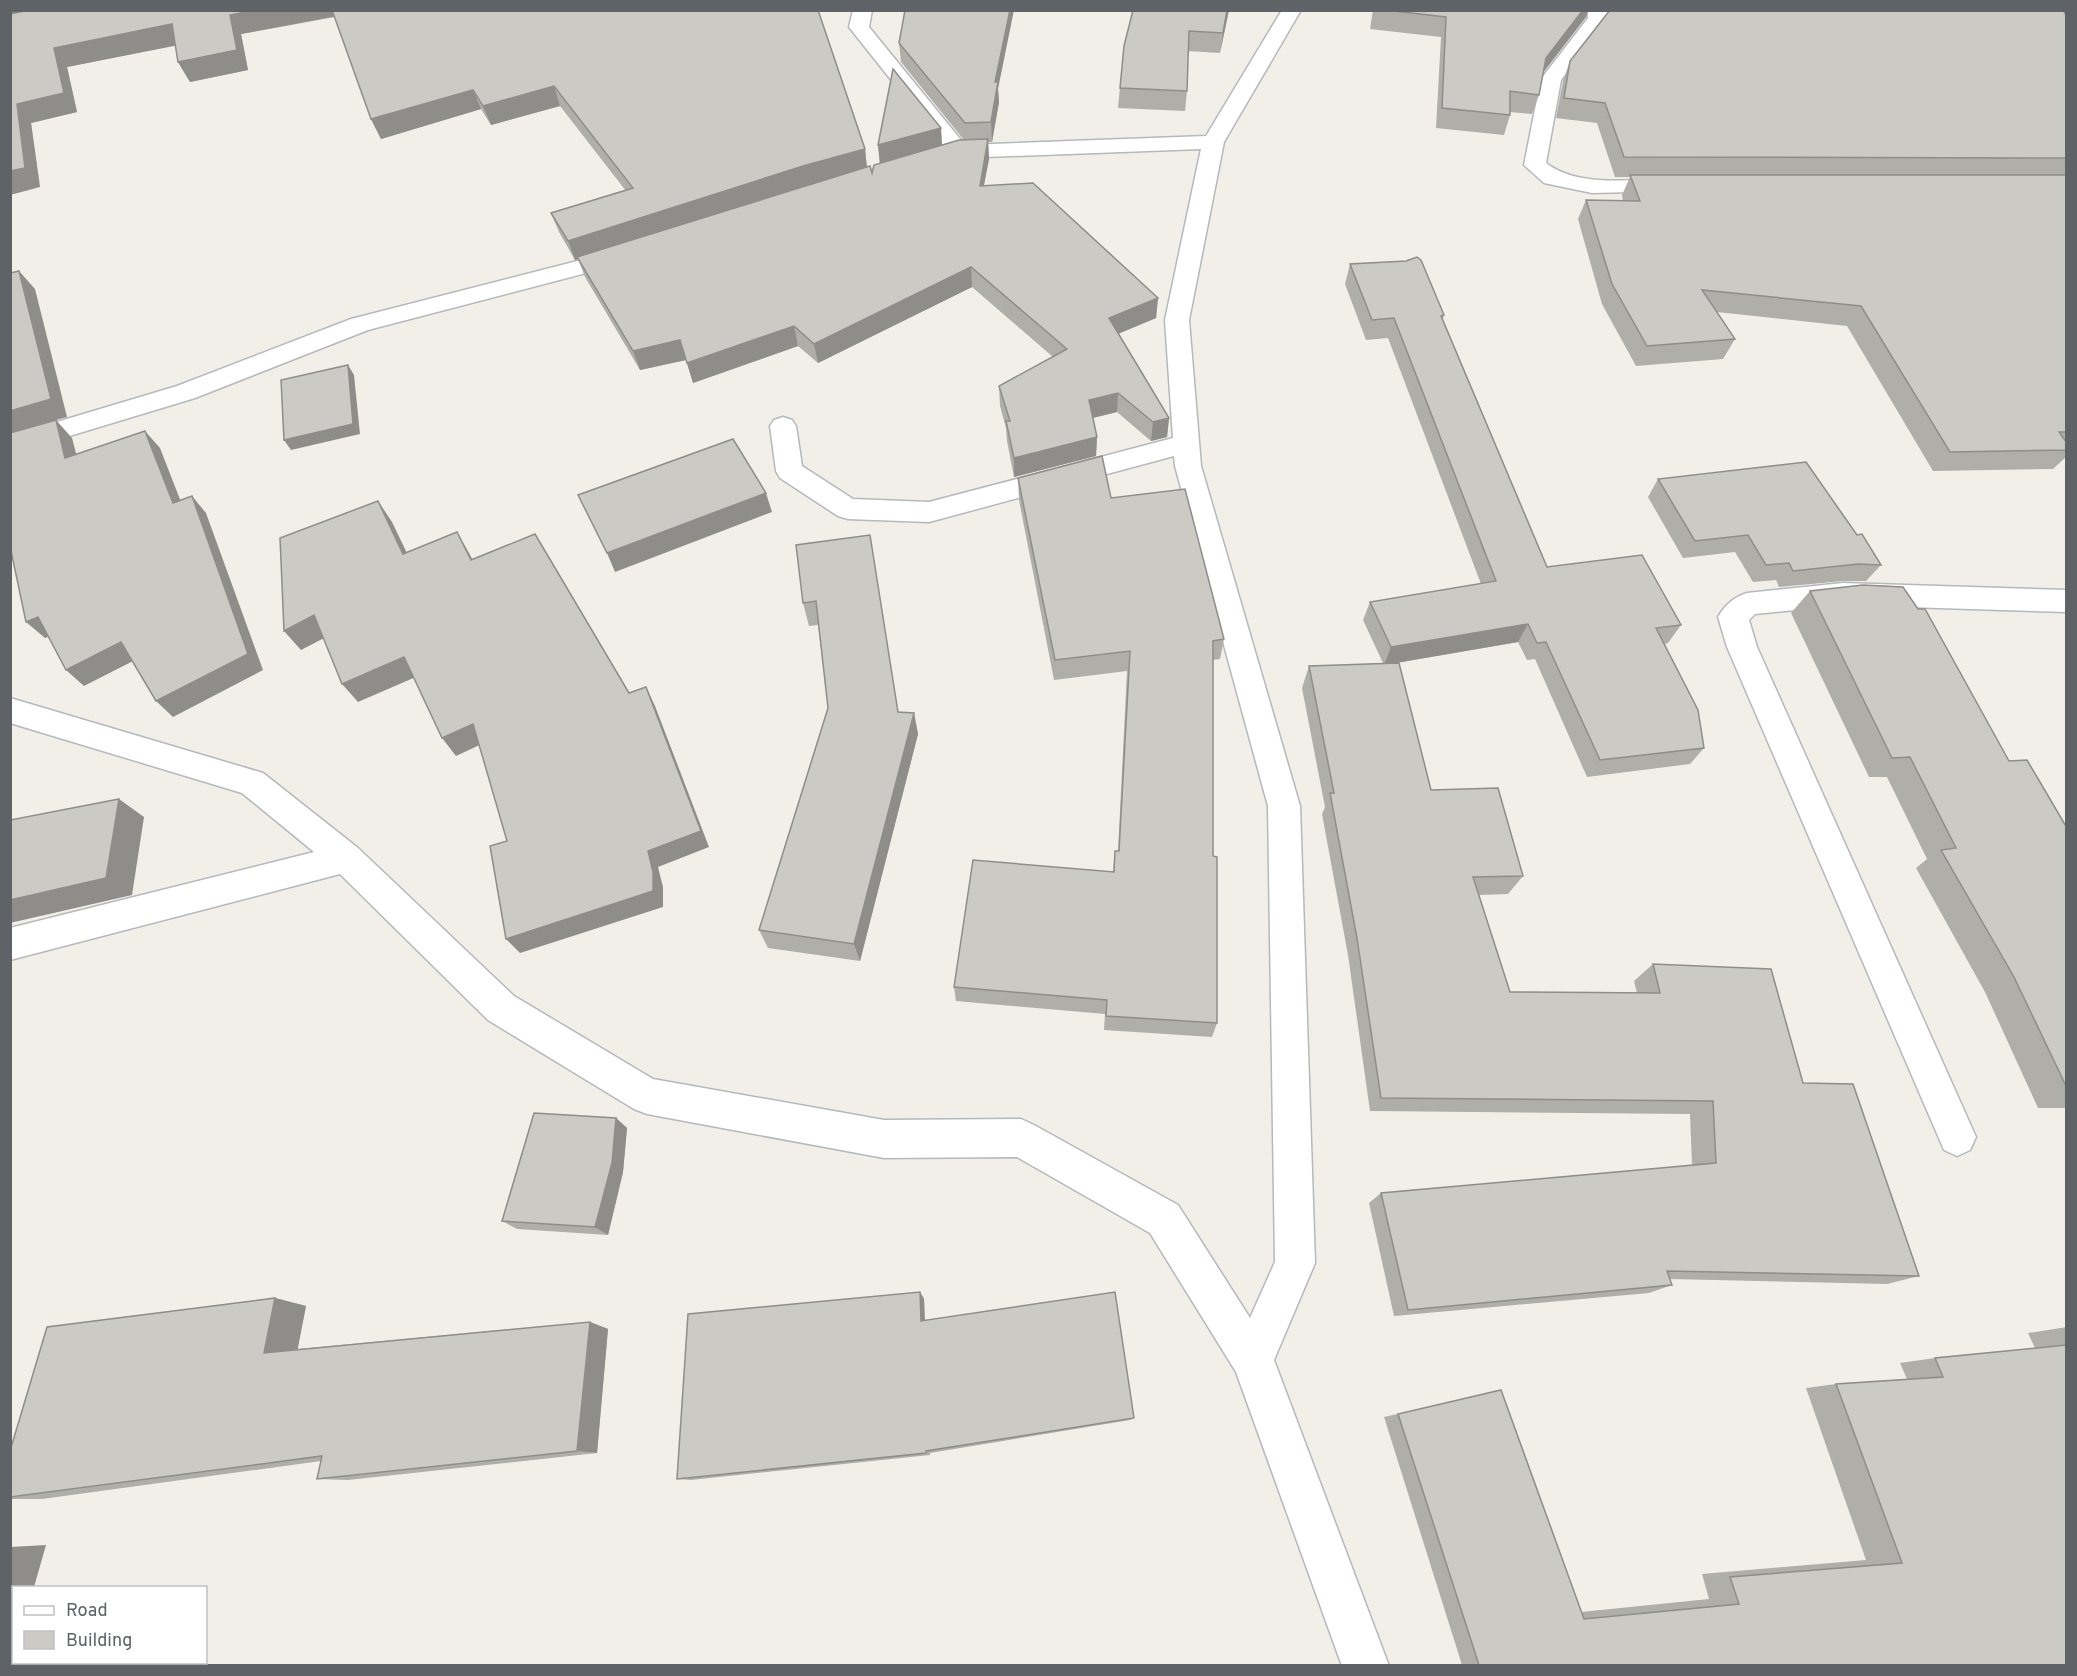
<svg xmlns="http://www.w3.org/2000/svg" width="2077" height="1676" font-family="Overpass,sans-serif">
<style>
.lines{fill:none;stroke-linecap:round;stroke-linejoin:round}
.minor-casing{stroke:#b5b8bc;stroke-width:3}
.minor{fill:#fff;fill-rule:evenodd}
.wall{fill:#afaea9}
.shaded-wall{fill:#8f8d8a}
.building{fill:#cccac5;stroke:#8f8d8a;stroke-width:1.5}
</style>
<rect width="100%" height="100%" fill="#f1efe8"/>
<g class="lines">
<defs>
<g id="minor">
<path d="M853,10H872L869,27L965,145L1206,136L1282,10H1301L1224,142L1189,320L1201,466L1300,806L1315,1263L1274,1360L1389,1666H1342L1236,1372L1150,1233L1017,1157L884,1158L647,1114L634,1109L488,1020L340,874L10,960V928L314,852L242,793L10,723V698L263,773L358,848L514,996L653,1079L884,1120L1021,1119L1034,1125L1178,1205L1250,1318L1275,1262L1268,806L1175,466L1174,456L929,522L848,519L838,516L780,478L776,471L770,426L774,420L783,417L792,420L796,426L802,466L853,499L929,502L1173,438L1165,320L1201,149L960,158L945,162L937,161L934,156L937,151L946,149L849,27Z"/>
<path d="M1588,10H1608V19L1561,80L1546,163C1579,188 1631,179 1671,179L1679,181L1682,186L1679,191L1592,193L1544,183L1524,165L1541,79L1588,18Z"/>
<path d="M624,249L632,251L636,256L632,261L368,330L195,398L10,454V436L177,386L351,319Z"/>
<path d="M1843,583L2066,590V612L1843,605L1755,614L1749,620L1757,647L1976,1137L1970,1150L1957,1156L1944,1150L1727,647L1718,617C1725,605 1734,597 1747,593Z"/>
</g>
</defs>
<use href="#minor" class="minor-casing"/>
<use href="#minor" class="minor"/>
</g>
<g class="wall">
<path d="M10,10H818L865,149L867,167L872,173L880,163L878,145L941,128L942,145L964,140L901,62L899,43L998,89L999,102L992,142H988L989,159L984,185L1158,298L1156,318L1118,334L1169,418L1167,437L1151,441L1117,412L1093,418L1097,437L1096,456L1014,477L1007,441L1006,428L1000,406L999,386L1053,357L972,287L818,363L798,346L693,383L686,360L640,370L585,277L578,259L575,260L559,232L551,213L626,191L560,106L491,125L481,109L381,139L371,119L335,17L241,34L248,70L190,82L178,62L176,45L67,67L77,112L31,123L40,187Z"/>
<path d="M1229,10L1220,53L1188,51L1187,91L1185,111L1118,108L1124,46Z"/>
<path d="M1373,10H1588L1586,17L1543,72L1539,95L1532,114L1510,112V115L1504,135L1436,128L1441,37L1370,29Z"/>
<path d="M1610,10H2067V456L2053,469L1933,471L1847,326L1717,312L1735,339L1723,359L1636,366L1602,304L1578,219L1586,200L1623,201L1622,195L1630,177H1615L1597,123L1556,118L1563,81L1570,61Z"/>
<path d="M1350,264L1444,315L1443,319L1547,567L1681,625L1668,643L1664,644L1704,748L1690,764L1587,777L1535,659L1527,660L1518,642L1396,663L1431,790L1523,876L1508,894L1479,895L1510,992L1637,993L1634,981L1653,964L1803,1083L1919,1276L1887,1284L1670,1279L1672,1285L1649,1293L1394,1316L1369,1203L1381,1193L1692,1165L1690,1114L1370,1111L1348,955L1322,814L1325,807L1302,688L1309,666L1383,663L1363,620L1370,602L1481,584L1388,338L1366,340L1345,284Z"/>
<path d="M1018,478L1111,498L1224,639L1220,659L1213,660V856L1217,1023L1212,1037L1104,1030L1105,1014L956,1001L954,987L1113,872L1115,851H1118L1127,671L1054,680L1019,500Z"/>
<path d="M1658,479L1857,535L1881,565L1866,581H1843L1779,587L1776,580L1753,582L1735,552L1683,558L1648,497Z"/>
<path d="M796,545L899,712L914,713L918,734L860,961L768,948L759,930L828,708L818,625L809,626L803,603Z"/>
<path d="M1810,591L2009,761L2067,828V1108H2038L1985,992L1916,868L1927,859L1887,777H1869L1791,613Z"/>
<path d="M616,1118L627,1128L623,1172L608,1235L517,1229L502,1221Z"/>
<path d="M920,1292L924,1299L925,1321L1134,1418L1130,1420L930,1453V1455L691,1480L677,1479Z"/>
<path d="M275,1298L306,1306L297,1349L590,1322L608,1329L597,1453L348,1480L317,1479L321,1461L42,1499H10V1451Z"/>
<path d="M2067,1327V1665H1462L1384,1417L1501,1390L1581,1612L1709,1599L1702,1574L1866,1560L1806,1388L1836,1384L1907,1379L1900,1363L1935,1358L2035,1348L2028,1333Z"/>
</g>
<g class="shaded-wall">
<path d="M10,10H59L10,20Z"/>
<path d="M255,10H334L337,16L241,34L248,70L190,82L178,62L230,15Z"/>
<path d="M1010,10H1014L998,89L999,102L992,142L991,122L995,82Z"/>
<path d="M1227,10H1229L1220,53L1223,33Z"/>
<path d="M1583,10H1588L1586,17L1539,78L1546,58Z"/>
<path d="M172,24L184,44L67,67L77,112L31,123L40,187L10,195V171L17,104L54,48Z"/>
<path d="M554,86L560,106L491,125L483,106Z"/>
<path d="M473,90L481,109L381,139L371,119Z"/>
<path d="M941,128L942,148L880,165L878,145Z"/>
<path d="M988,139L989,159L980,205V186Z"/>
<path d="M865,149L867,169L806,186L575,260L568,241L803,166Z"/>
<path d="M971,267L972,287L818,363L814,344Z"/>
<path d="M19,271L35,289L67,417L56,420L72,438L82,476L10,434V411Z"/>
<path d="M1158,298L1156,318L1108,338L1109,318Z"/>
<path d="M794,326L798,346L693,383L687,363Z"/>
<path d="M680,340L686,360L640,370L633,351Z"/>
<path d="M348,365L354,375L360,434L291,450L284,440Z"/>
<path d="M1118,393L1117,412L1088,419L1089,400Z"/>
<path d="M1169,418L1167,437L1151,441L1153,422Z"/>
<path d="M145,431L160,448L188,520L173,503Z"/>
<path d="M1097,437L1096,456L1014,477V458Z"/>
<path d="M766,493L772,512L615,572L607,553Z"/>
<path d="M192,496L206,513L263,670L173,717L156,701Z"/>
<path d="M378,501L392,522L417,574L403,554Z"/>
<path d="M457,532L469,553L483,580L471,560Z"/>
<path d="M314,615L330,635L301,650L284,631Z"/>
<path d="M38,617L56,634L45,638L26,622Z"/>
<path d="M1528,624L1518,642L1384,665L1391,647Z"/>
<path d="M121,642L139,658L84,686L66,670Z"/>
<path d="M404,657L418,676L358,702L342,684Z"/>
<path d="M646,687L655,706L709,847L658,867L663,887V907L520,953L506,939L648,851Z"/>
<path d="M914,713L918,734L860,961L854,944Z"/>
<path d="M473,724L486,742L456,756L442,738Z"/>
<path d="M119,799L144,817L132,895L10,923V900Z"/>
<path d="M616,1118L627,1128L623,1172L608,1235L595,1227Z"/>
<path d="M920,1292L924,1299L925,1327L921,1321Z"/>
<path d="M275,1298L306,1306L296,1358L264,1353Z"/>
<path d="M590,1322L608,1329L597,1453L577,1451Z"/>
<path d="M46,1545L34,1587H14V1665H10V1547Z"/>
</g>
<g class="building">
<path d="M29,10H255L230,15L237,50L178,62L172,24L54,48L64,93L17,104L25,168L10,171V14Z"/>
<path d="M332,10H818L865,149L803,166L568,241L551,213L633,188L554,86L483,106L473,90L371,119Z"/>
<path d="M905,10H1010L995,82H998L991,122L965,123L899,43Z"/>
<path d="M1133,10H1227L1223,33L1189,31L1187,91L1120,88L1124,46Z"/>
<path d="M1385,10H1583L1546,58L1539,95L1510,91V115L1442,108L1446,17Z"/>
<path d="M1610,10H2063L2067,16V158L1624,157L1605,103L1564,98L1570,61Z"/>
<path d="M893,69L941,128L878,145Z"/>
<path d="M988,139L980,186L1033,183L1158,298L1109,318L1169,418L1153,422L1118,393L1089,400L1097,437L1014,458L1006,421H1010L999,386L1067,349L971,267L814,344L794,326L687,363L680,340L633,351L577,257L870,166L872,173L874,165L959,140Z"/>
<path d="M1630,175H2067V432H2059L2067,443V450L1950,452L1861,306L1702,290L1735,339L1647,346L1612,284L1586,200L1640,201Z"/>
<path d="M1417,257L1421,260L1444,315L1441,316L1547,567L1642,555L1681,625L1656,628L1698,710L1704,748L1600,760L1546,642L1537,643L1528,624L1391,647L1370,602L1496,581L1394,318L1372,320L1350,264L1406,261Z"/>
<path d="M19,271L51,399L10,411V273Z"/>
<path d="M348,365L353,424L284,440L281,380Z"/>
<path d="M56,420L65,458L145,431L173,503L192,496L248,654L156,701L121,642L66,670L38,617L26,622L10,546V433Z"/>
<path d="M733,439L766,493L607,553L578,495Z"/>
<path d="M1102,456L1111,498L1185,489L1224,639L1213,641V856L1217,857V1023L1106,1016L1107,1000L954,987L973,860L1114,872L1115,851H1119L1130,651L1055,660L1018,478Z"/>
<path d="M1806,462L1857,535L1862,534L1881,565L1858,564L1793,571L1789,563L1766,565L1748,535L1695,541L1658,479Z"/>
<path d="M378,501L403,554L457,532L471,560L535,534L629,693L646,687L701,831L648,851L653,872V891L506,939L490,846L507,841L473,724L442,738L404,657L342,684L314,615L284,631L280,538Z"/>
<path d="M870,535L898,712L914,713L854,944L759,930L828,708L816,601L803,603L796,545Z"/>
<path d="M1863,585L1903,587L1918,609H1925L2009,761L2027,760L2067,828V1088L2014,977L1941,850L1956,848L1910,757L1892,758L1810,591Z"/>
<path d="M1399,663L1431,790L1498,788L1523,876L1473,877L1510,992L1660,993L1653,964L1771,969L1803,1083L1853,1084L1919,1276L1667,1271L1672,1285L1408,1310L1381,1193L1716,1163L1713,1101L1381,1098L1357,938L1330,793H1334L1309,666Z"/>
<path d="M119,799L106,878L10,900V820Z"/>
<path d="M534,1113L616,1118L612,1163L595,1227L502,1221Z"/>
<path d="M920,1292L921,1321L1115,1292L1134,1418L926,1451V1453L677,1479L688,1314Z"/>
<path d="M275,1298L264,1353L590,1322L577,1451L317,1479L322,1456L10,1497V1451L47,1327Z"/>
<path d="M2067,1345V1665H1479L1398,1414L1501,1390L1584,1619L1739,1604L1730,1577L1902,1563L1836,1384L1943,1377L1935,1358Z"/>
</g>
<rect width="2077" height="1676" fill="none" stroke="#5f6368" stroke-width="24"/>
<rect x="12" y="1586" width="195" height="78" fill="#ffffff" stroke="#bfc1c3" stroke-width="1.5"/>
<rect x="24" y="1606" width="30" height="9" fill="#ffffff" stroke="#bfc1c3" stroke-width="1.5"/>
<text x="66" y="1616" font-size="18" fill="#5f6368">Road</text>
<rect x="24" y="1631" width="30" height="18" fill="#cccac5" stroke="#bfc1c3" stroke-width="1.5"/>
<text x="66" y="1646" font-size="18" fill="#5f6368">Building</text>
</svg>
